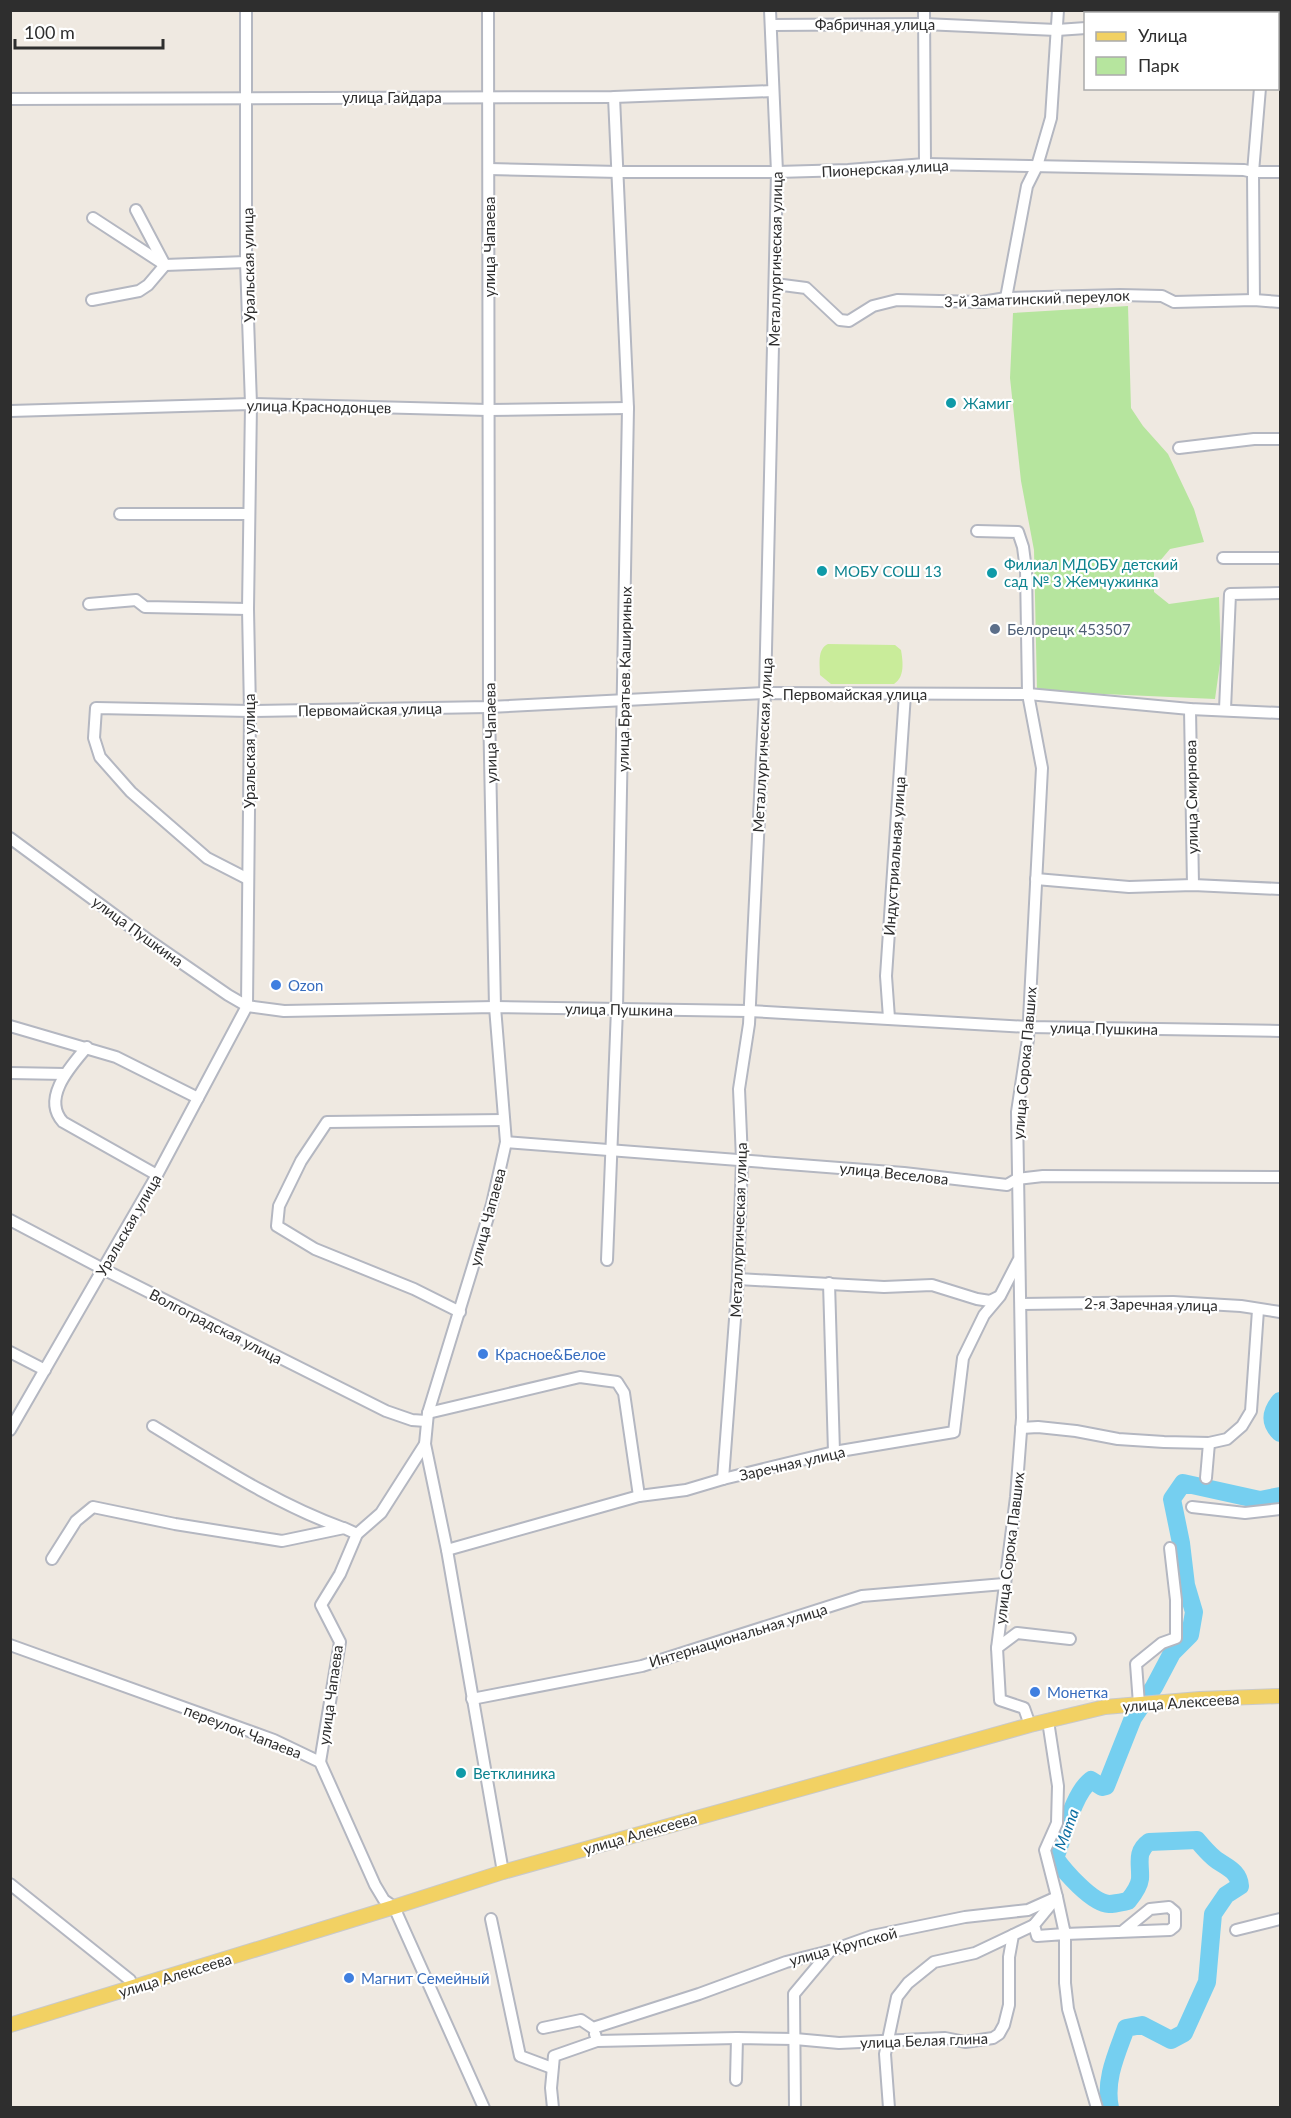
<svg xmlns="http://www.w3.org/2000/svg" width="1291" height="2118" font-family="Lato,sans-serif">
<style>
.green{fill:#b6e59e}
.pitch{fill:#c9ec9a}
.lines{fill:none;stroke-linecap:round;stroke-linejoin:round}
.river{stroke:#75cff0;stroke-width:18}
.minor-casing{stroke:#b4b7c1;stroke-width:14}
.major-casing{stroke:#c9c9c9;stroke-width:16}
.minor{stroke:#fff;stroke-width:10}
.major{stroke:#f2d163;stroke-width:14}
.culture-dot{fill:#0f9aa8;stroke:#fff;stroke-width:2}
.service-dot{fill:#5c6f8a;stroke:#fff;stroke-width:2}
.shop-dot{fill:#3f7fe0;stroke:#fff;stroke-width:2}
.labels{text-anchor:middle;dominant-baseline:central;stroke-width:4.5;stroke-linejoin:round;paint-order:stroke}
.street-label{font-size:15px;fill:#2e2e2e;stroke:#fff}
.culture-label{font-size:15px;fill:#0d838f;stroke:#fff;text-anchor:start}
.service-label{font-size:15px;fill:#4e5e75;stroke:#fff;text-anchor:start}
.shop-label{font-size:15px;fill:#366cbe;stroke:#fff;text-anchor:start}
.water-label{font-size:16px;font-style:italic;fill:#0d6fa3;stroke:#fff}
</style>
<rect width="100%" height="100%" fill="#efe9e1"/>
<path class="green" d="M1128,306L1131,408L1143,426L1168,454L1194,509L1204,542L1170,549L1154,568V592L1169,604L1219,597L1221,656L1215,699L1037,691L1034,550L1021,481L1010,378L1013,313Z"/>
<path class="pitch" d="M828,644L895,645L901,650C903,662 905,677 894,684H831L820,675C820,664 817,649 828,644Z"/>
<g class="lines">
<g class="river">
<path d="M1280,1401C1271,1412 1269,1422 1280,1433"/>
<path d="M1110,2108C1104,2080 1117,2053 1126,2028L1142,2025L1171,2040L1184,2033L1207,1982L1213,1914L1226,1895L1240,1886C1239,1870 1225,1867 1214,1858C1208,1853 1202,1846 1197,1840L1149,1842C1135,1852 1141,1864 1140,1879C1139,1887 1133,1895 1128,1901C1123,1902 1115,1904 1109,1904C1092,1903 1065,1872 1055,1858C1064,1836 1073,1794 1091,1780L1102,1787L1106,1786L1133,1718L1154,1687L1172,1653L1190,1635L1194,1612L1186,1585L1181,1543L1172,1499L1183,1483L1260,1500L1280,1496"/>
</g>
<defs>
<g id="minor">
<path d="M488,10L489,707L495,1007L506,1142L492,1204L428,1413L425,1444L447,1550L503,1872"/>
<path d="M924,10L925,164"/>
<path d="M1265,14V10"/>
<path d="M772,25L924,24L1057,30L1086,28"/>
<path d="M1278,35H1280"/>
<path d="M10,99L614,97L773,91"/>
<path d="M489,169L619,172H777L848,170L925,164L1244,170L1253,172H1280"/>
<path d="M93,218L165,265L246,262"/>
<path d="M775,284L806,288L840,320L849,321L873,306L897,300L982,302L1006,298L1120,295L1162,296L1174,302L1254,300L1280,302"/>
<path d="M1006,298L1027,186L1037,166L1051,118L1058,10"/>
<path d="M92,300L139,291L148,285L165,265L136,210"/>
<path d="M1254,300L1253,172L1260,88"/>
<path d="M10,411L251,404L488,410L628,408"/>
<path d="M1179,448L1254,439H1280"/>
<path d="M120,514H249"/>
<path d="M977,531L1018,532L1023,547L1026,570L1028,694L1042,768L1028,1039L1017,1112L1022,1418L1016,1497L997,1648L1000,1700L1024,1708L1030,1725"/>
<path d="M1223,558H1280"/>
<path d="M89,604L136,600L145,607L248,609"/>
<path d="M1190,709L1193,885"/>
<path d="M1225,709L1230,594L1280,593"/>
<path d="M10,838L147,939L228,995L247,1006L284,1011L495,1007L749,1011L1028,1027L1280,1031"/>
<path d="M248,879L207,858L131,792L100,757L94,738L96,708L250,711L489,707L765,693L1028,694L1190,709L1280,713"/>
<path d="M1036,879L1129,887L1193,885L1280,889"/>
<path d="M889,1018L886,976L905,694"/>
<path d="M10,1026L116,1057L198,1098"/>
<path d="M87,1047C71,1066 41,1098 63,1122L157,1175"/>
<path d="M10,1073L65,1074"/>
<path d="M506,1142L904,1173L1007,1185L1017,1179L1043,1176L1280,1177"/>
<path d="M10,1220L103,1269L386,1411L412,1420L426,1421"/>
<path d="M607,1260L617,1009L628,408L614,97"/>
<path d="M738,1279L884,1287L932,1285L977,1299L990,1301L998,1297"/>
<path d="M829,1283L834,1452"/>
<path d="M1021,1304L1173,1302L1241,1306L1280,1312"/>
<path d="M460,1312L414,1289L315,1249L277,1226L279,1206L301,1161L327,1122L504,1120"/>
<path d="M10,1352L45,1370"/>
<path d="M428,1413L580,1377L617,1382L624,1393L639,1496"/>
<path d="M153,1426C214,1463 276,1504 343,1528"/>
<path d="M1021,1428L1038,1427L1076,1431L1118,1439L1164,1442L1209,1443L1227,1439L1242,1426L1251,1411L1258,1310"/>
<path d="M10,1430L157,1175L247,1006L250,711L248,609L251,404L246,262V10"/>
<path d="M1206,1478L1209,1443"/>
<path d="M723,1479L738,1279L742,1159L739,1089L749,1024L765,693L777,172L770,10"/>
<path d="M1192,1507L1245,1513L1280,1509"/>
<path d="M447,1550L639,1496L686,1490L723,1479L834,1452L954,1432L963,1358L984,1315L1000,1296L1018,1261"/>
<path d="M52,1559L76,1521L93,1507L175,1524L282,1541L344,1528L357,1534"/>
<path d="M10,1645L274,1740L320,1762L375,1885L384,1900L394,1907L484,2108"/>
<path d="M997,1648L1017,1633L1070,1639"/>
<path d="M472,1699L642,1666L862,1596L1004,1584"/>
<path d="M1139,1704L1136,1664L1162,1643L1176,1638V1600L1170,1548"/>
<path d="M1048,1721L1058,1786L1057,1823L1045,1850L1057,1897L1034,1925L1037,1936L1065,1934V1983L1068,2009L1097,2108"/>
<path d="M320,1762L340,1642L321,1605L340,1574L357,1534L381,1513L425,1444"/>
<path d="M10,1884L130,1980L133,1987"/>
<path d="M491,1919L520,2056L552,2068"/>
<path d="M1236,1930L1280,1919"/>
<path d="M543,2028L581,2020L593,2028L699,1994L786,1962L830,1951L872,1936L965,1917L1028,1910L1057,1897L1065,1934L1170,1930L1175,1926V1912L1169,1907L1150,1909L1123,1931"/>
<path d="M597,2041L737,2038"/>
<path d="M736,2080L737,2038L795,2039L839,2043L945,2038L965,2042L993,2038L999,2034L1004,2025L1009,2005V1957L1013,1935L1034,1925"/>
<path d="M553,2108L551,2088L554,2056L597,2041L595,2034"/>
<path d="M795,2108L794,1994L830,1951"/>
<path d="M889,2108L885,2054L897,1997L908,1983L934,1962L975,1953L1013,1935"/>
</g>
<path id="major" d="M10,2025L394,1907L503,1872L1030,1725L1105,1707L1200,1699L1280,1696"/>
</defs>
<use href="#minor" class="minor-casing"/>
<use href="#major" class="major-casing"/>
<use href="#minor" class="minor"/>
<use href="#major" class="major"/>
</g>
<g class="culture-dot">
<circle cx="951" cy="403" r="6"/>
<circle cx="822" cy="571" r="6"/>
<circle cx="992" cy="573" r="6"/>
<circle cx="461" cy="1773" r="6"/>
</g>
<circle class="service-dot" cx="995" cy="629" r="6"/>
<g class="shop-dot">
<circle cx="276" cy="985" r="6"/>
<circle cx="483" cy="1354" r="6"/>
<circle cx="1035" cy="1692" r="6"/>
<circle cx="349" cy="1978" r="6"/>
</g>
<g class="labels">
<g class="street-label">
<text x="875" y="24">Фабричная улица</text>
<text x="392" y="97">улица Гайдара</text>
<text transform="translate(885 168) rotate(-3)">Пионерская улица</text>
<text transform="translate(489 247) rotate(-90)">улица Чапаева</text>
<text transform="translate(775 259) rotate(-89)">Металлургическая улица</text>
<text transform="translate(248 265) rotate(-91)">Уральская улица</text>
<text transform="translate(1037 298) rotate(-2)">3-й Заматинский переулок</text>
<text transform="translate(319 406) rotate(1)">улица Краснодонцев</text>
<text transform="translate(624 679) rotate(-89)">улица Братьев Кашириных</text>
<text x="855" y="694">Первомайская улица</text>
<text transform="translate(370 709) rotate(-1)">Первомайская улица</text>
<text transform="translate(490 733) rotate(-91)">улица Чапаева</text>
<text transform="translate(762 745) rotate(-87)">Металлургическая улица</text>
<text transform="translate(249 751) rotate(-90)">Уральская улица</text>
<text transform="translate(1191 797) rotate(-91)">улица Смирнова</text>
<text transform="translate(894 856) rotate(-86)">Индустриальная улица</text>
<text transform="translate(138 931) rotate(36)">улица Пушкина</text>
<text transform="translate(619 1009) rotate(1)">улица Пушкина</text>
<text transform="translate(1104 1028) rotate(1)">улица Пушкина</text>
<text transform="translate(1024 1063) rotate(-85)">улица Сорока Павших</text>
<text transform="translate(894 1173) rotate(6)">улица Веселова</text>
<text transform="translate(487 1217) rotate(-75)">улица Чапаева</text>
<text transform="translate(128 1225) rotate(-60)">Уральская улица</text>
<text transform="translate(738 1230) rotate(-88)">Металлургическая улица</text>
<text transform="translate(1151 1304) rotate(1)">2-я Заречная улица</text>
<text transform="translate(216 1326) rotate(27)">Волгоградская улица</text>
<text transform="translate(792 1463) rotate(-13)">Заречная улица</text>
<text transform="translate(1009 1548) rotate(-83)">улица Сорока Павших</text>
<text transform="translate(738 1635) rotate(-17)">Интернациональная улица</text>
<text transform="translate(330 1695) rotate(-82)">улица Чапаева</text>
<text transform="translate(1181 1702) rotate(-4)">улица Алексеева</text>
<text transform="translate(243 1731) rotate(21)">переулок Чапаева</text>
<text transform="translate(640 1833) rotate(-16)">улица Алексеева</text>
<text transform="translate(843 1946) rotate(-15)">улица Крупской</text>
<text transform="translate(175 1975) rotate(-17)">улица Алексеева</text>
<text transform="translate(924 2040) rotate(-2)">улица Белая глина</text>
</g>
<g class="culture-label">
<text x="963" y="403">Жамиг</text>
<text x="1004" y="564">Филиал МДОБУ детский<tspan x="1004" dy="17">сад № 3 Жемчужинка</tspan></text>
<text x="834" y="571">МОБУ СОШ 13</text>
<text x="473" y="1773">Ветклиника</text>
</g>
<g class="service-label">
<text x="1007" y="629">Белорецк 453507</text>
</g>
<g class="shop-label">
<text x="288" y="985">Ozon</text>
<text x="495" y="1354">Красное&amp;Белое</text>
<text x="1047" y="1692">Монетка</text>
<text x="361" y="1978">Магнит Семейный</text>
</g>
<g class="water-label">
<text transform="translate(1066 1829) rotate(-70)">Мата</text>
</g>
</g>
<rect width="1291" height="2118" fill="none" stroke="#2e2e2e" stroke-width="24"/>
<rect x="1084" y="12" width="195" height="78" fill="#ffffff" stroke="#ababab" stroke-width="1.5"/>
<rect x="1096" y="32" width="30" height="9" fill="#f2d163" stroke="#ababab" stroke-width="1.5"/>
<text x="1138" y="42" font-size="18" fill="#2e2e2e">Улица</text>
<rect x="1096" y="57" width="30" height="18" fill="#b6e59e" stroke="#ababab" stroke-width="1.5"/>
<text x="1138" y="72" font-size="18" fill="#2e2e2e">Парк</text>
<path d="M15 39v9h148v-9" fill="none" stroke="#2e2e2e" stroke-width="3"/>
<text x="24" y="39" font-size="18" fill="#2e2e2e" stroke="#ffffff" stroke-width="4.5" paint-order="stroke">100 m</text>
</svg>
